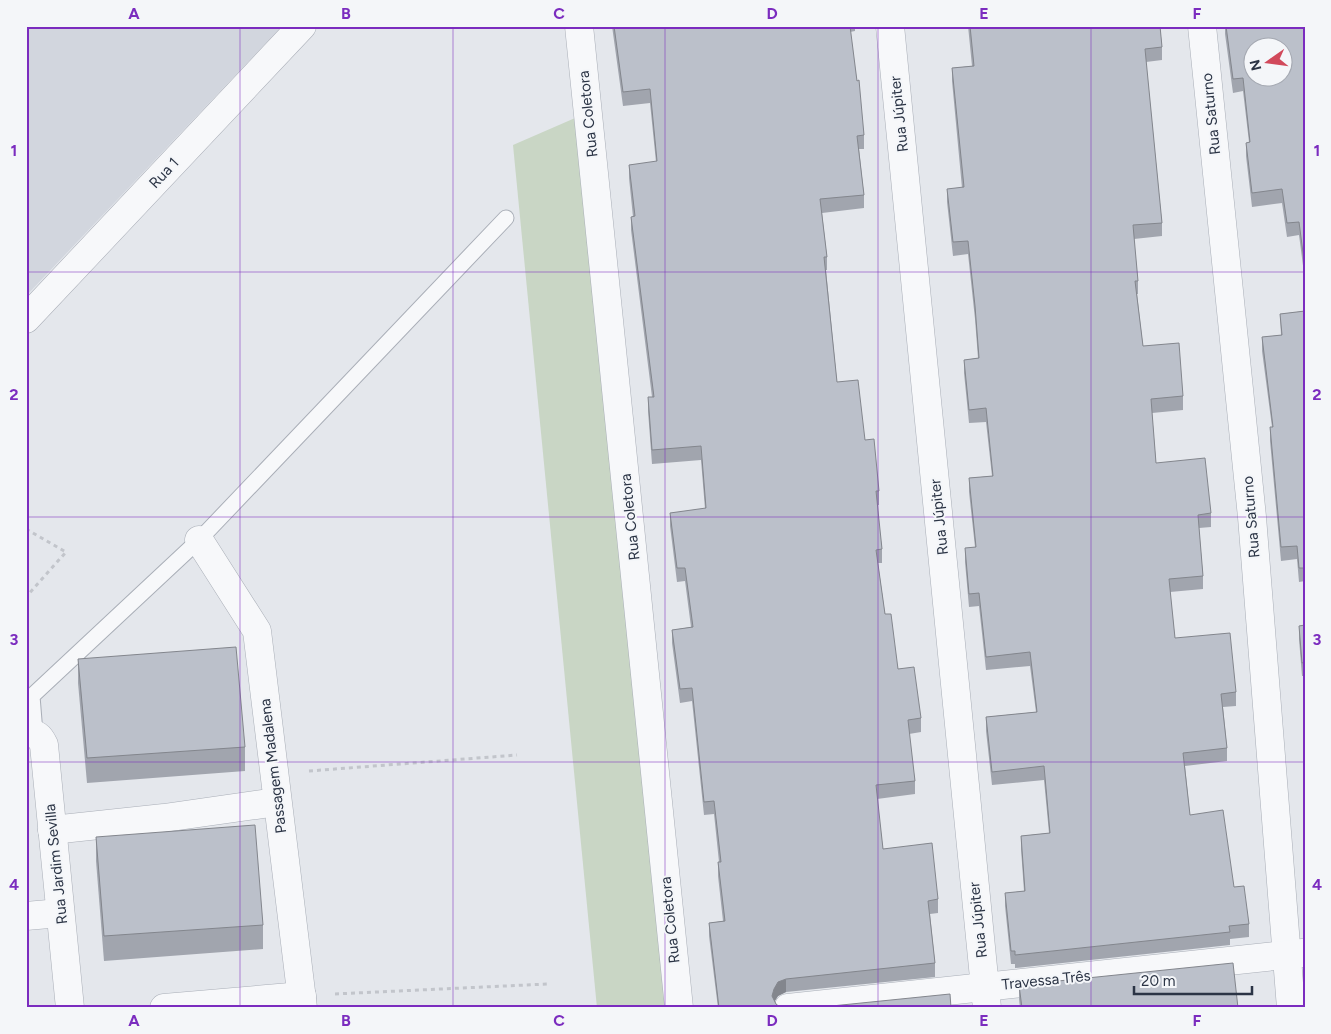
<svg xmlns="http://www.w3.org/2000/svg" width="1331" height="1034" font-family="Figtree,sans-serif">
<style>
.built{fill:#d2d6de}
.green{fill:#c9d6c5}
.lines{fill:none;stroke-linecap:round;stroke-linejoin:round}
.lane-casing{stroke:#a9aeb7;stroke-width:17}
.street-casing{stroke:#a9aeb7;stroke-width:29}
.path{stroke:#c2c5cb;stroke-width:3;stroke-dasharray:4 4;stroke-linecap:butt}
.lane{stroke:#f7f8fa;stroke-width:15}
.street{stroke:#f7f8fa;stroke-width:28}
.wall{fill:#a1a5ae}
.shaded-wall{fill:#83868d}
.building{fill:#bbc0ca;stroke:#83868d;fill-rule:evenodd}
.grid{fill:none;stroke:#7b2cbf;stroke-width:1;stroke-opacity:0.55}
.labels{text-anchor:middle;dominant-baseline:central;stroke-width:4;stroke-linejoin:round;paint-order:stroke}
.street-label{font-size:15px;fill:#2b3445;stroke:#f4f6f9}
.neatline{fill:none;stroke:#7b2cbf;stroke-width:2}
.grid-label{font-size:16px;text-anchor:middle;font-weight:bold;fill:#7b2cbf}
</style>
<rect width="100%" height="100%" fill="#e4e7ec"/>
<path class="built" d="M26,26H282L26,296Z"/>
<path class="green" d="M582,115L665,1008H597L513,145Z"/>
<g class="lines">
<defs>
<path id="lane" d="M35,733L32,696L199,540L506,218"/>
<g id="street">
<path d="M579,26L679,1008"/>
<path d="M890,26L987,1008"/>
<path d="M1202,26L1252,517L1291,1008"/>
<path d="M26,319L302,26"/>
<path d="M199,540L257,631L303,1008"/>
<path d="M26,733C36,733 40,736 44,745L70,1008"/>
<path d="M52,830L164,818L277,802"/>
<path d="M26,916L60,913"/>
<path d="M164,1008L302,996"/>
<path d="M788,1008L1303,953"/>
</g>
</defs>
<use href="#lane" class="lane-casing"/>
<use href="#street" class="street-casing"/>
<g class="path">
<path d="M26,529L66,552L26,597"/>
<path d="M309,771L517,755"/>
<path d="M335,994L547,984"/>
</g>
<use href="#lane" class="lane"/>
<use href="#street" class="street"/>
</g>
<g class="wall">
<path d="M612,26H855V31L850,32L864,135V149H859L864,195V208L822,213L827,257V270H826L837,382L865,440L879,491V505H877L882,549V563H878L885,614L898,669L921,718V732L909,734L915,781V794L877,799L883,849L938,899V913L930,914L935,963V977L786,992L778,996L775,1001L776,1004L781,1008H718L709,936V923L723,921L718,876V862H719L714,814L704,815L692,701L680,703L672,643V630L691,627L685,581L677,582L670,526V513L705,509L701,460L652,464L648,411V397H652L631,230V217H633L629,178V165L656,162L650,103L623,106Z"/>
<path d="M968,26H1160L1162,47V60L1146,62L1162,223V236L1134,239L1138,281V294H1137L1143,346L1183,396V410L1152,413L1156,463L1211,513V527L1199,528L1203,576V589L1170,592L1175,638L1236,692V706L1223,707L1227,748V761L1185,766L1190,815L1234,887L1249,924V937L1230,939V945L1015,968V964H1011L1005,906V893L1024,891L1021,849V836L1049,833L1044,780L992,785L986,731V717L1036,712L1030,666L986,670L979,606L969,607L965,562V548L975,547L969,492V478L992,476L986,422L969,423L964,373V360L978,358L975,319L968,254L953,256L947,202V189L962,188L952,81V68L972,66Z"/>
<path d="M1225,26H1305V281L1299,235L1287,237L1282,203L1252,207L1246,156V143L1249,142L1243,91L1233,93L1225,34Z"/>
<path d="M1305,311V581L1299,582L1297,559L1281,561L1270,441V427H1272L1262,351V337L1281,335L1280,314Z"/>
<path d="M1305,625V676H1302L1299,639V626Z"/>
<path d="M78,659L245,747V771L87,783L78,683Z"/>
<path d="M96,837L263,925V949L104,961L96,861Z"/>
<path d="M1019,985L1238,1008H1020L1019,999Z"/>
</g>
<path class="shaded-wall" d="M786,979V992L778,996L774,1002L772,996L774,989L778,982Z"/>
<g class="building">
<path d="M614,26H850L857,81L859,80L864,135L857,136L864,195L820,199L827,257H824L837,382L858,380L865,440L874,439L879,491H876L882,549L876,550L885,614H891L898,669L914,667L921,718L908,720L915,781L876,785L883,849L932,843L938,899L928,901L935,963L786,979L778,982L774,989L772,996L776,1004L781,1008H719L709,923L725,921L718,862H721L714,801L704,802L692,688L680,689L672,630L693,627L685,568H677L670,513L706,508L701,446L652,450L648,397H654L631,217L635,216L629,165L657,161L650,89L623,92Z"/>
<path d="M970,26H1160L1162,47L1145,49L1162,223L1133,225L1138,281H1135L1143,346L1179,343L1183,396L1151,399L1156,463L1205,458L1211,513L1198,515L1203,576L1169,579L1175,638L1230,633L1236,692L1221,694L1227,748L1183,753L1190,815L1223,810L1234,887L1244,886L1249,924L1229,926L1230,932L1015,955V951H1011L1005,893L1025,891L1021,836L1050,833L1044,766L992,772L986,717L1037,712L1030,652L986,657L979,593L969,594L965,548L976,547L969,478L993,476L986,408L969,410L964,360L979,358L975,306L968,241L953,242L947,189L964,187L952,68L974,66Z"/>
<path d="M1226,26H1305V268L1299,222L1287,223L1282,189L1252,193L1246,143L1250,142L1243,78L1233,79ZM1254,48H1284V78H1254Z"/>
<path d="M1305,311V568H1299L1297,546L1281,547L1270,427H1273L1262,337L1282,335L1280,314Z"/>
<path d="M1305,625V662L1302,663L1299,626Z"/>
<path d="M236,647L245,747L87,758L78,659Z"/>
<path d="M255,825L263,925L104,936L96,837Z"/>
<path d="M1233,963L1238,1008H1022L1019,985Z"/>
<path d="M950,994L951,1008H812Z"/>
</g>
<path class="grid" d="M240,26V1008M453,26V1008M665,26V1008M878,26V1008M1091,26V1008M26,272H1305M26,517H1305M26,762H1305"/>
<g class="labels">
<g class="street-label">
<text transform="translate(588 114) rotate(-96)">Rua Coletora</text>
<text transform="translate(899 114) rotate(-96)">Rua Júpiter</text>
<text transform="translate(1211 114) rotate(-96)">Rua Saturno</text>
<text transform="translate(164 173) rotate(-47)">Rua 1</text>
<text transform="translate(630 517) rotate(-96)">Rua Coletora</text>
<text transform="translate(939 517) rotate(-96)">Rua Júpiter</text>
<text transform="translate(1251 517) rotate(-95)">Rua Saturno</text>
<text transform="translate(273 766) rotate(-97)">Passagem Madalena</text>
<text transform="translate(56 864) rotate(-96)">Rua Jardim Sevilla</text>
<text transform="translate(670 920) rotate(-96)">Rua Coletora</text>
<text transform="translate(978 920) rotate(-96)">Rua Júpiter</text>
<text transform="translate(1046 980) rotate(-6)">Travessa Três</text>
</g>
</g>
<rect width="1331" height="1034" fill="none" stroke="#f4f6f9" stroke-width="55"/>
<g transform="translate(1268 62) rotate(256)"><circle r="24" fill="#f4f6f9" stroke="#a4a8b1"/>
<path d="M0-4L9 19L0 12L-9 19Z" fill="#d1495b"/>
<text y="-8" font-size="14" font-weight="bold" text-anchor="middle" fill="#2b3445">N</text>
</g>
<path d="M1134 986v8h118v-8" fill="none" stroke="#2b3445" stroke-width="2.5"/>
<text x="1141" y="986" font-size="15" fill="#2b3445" stroke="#f4f6f9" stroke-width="4" paint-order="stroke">20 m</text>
<rect x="28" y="28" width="1276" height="978" class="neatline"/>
<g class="grid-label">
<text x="134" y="19">A</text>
<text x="346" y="19">B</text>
<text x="559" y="19">C</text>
<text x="772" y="19">D</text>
<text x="984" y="19">E</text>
<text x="1197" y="19">F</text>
<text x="14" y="156">1</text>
<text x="1317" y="156">1</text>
<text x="14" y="400">2</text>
<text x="1317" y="400">2</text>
<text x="14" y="645">3</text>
<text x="1317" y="645">3</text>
<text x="14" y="890">4</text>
<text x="1317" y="890">4</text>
<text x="134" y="1026">A</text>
<text x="346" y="1026">B</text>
<text x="559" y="1026">C</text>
<text x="772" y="1026">D</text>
<text x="984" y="1026">E</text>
<text x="1197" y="1026">F</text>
</g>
</svg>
